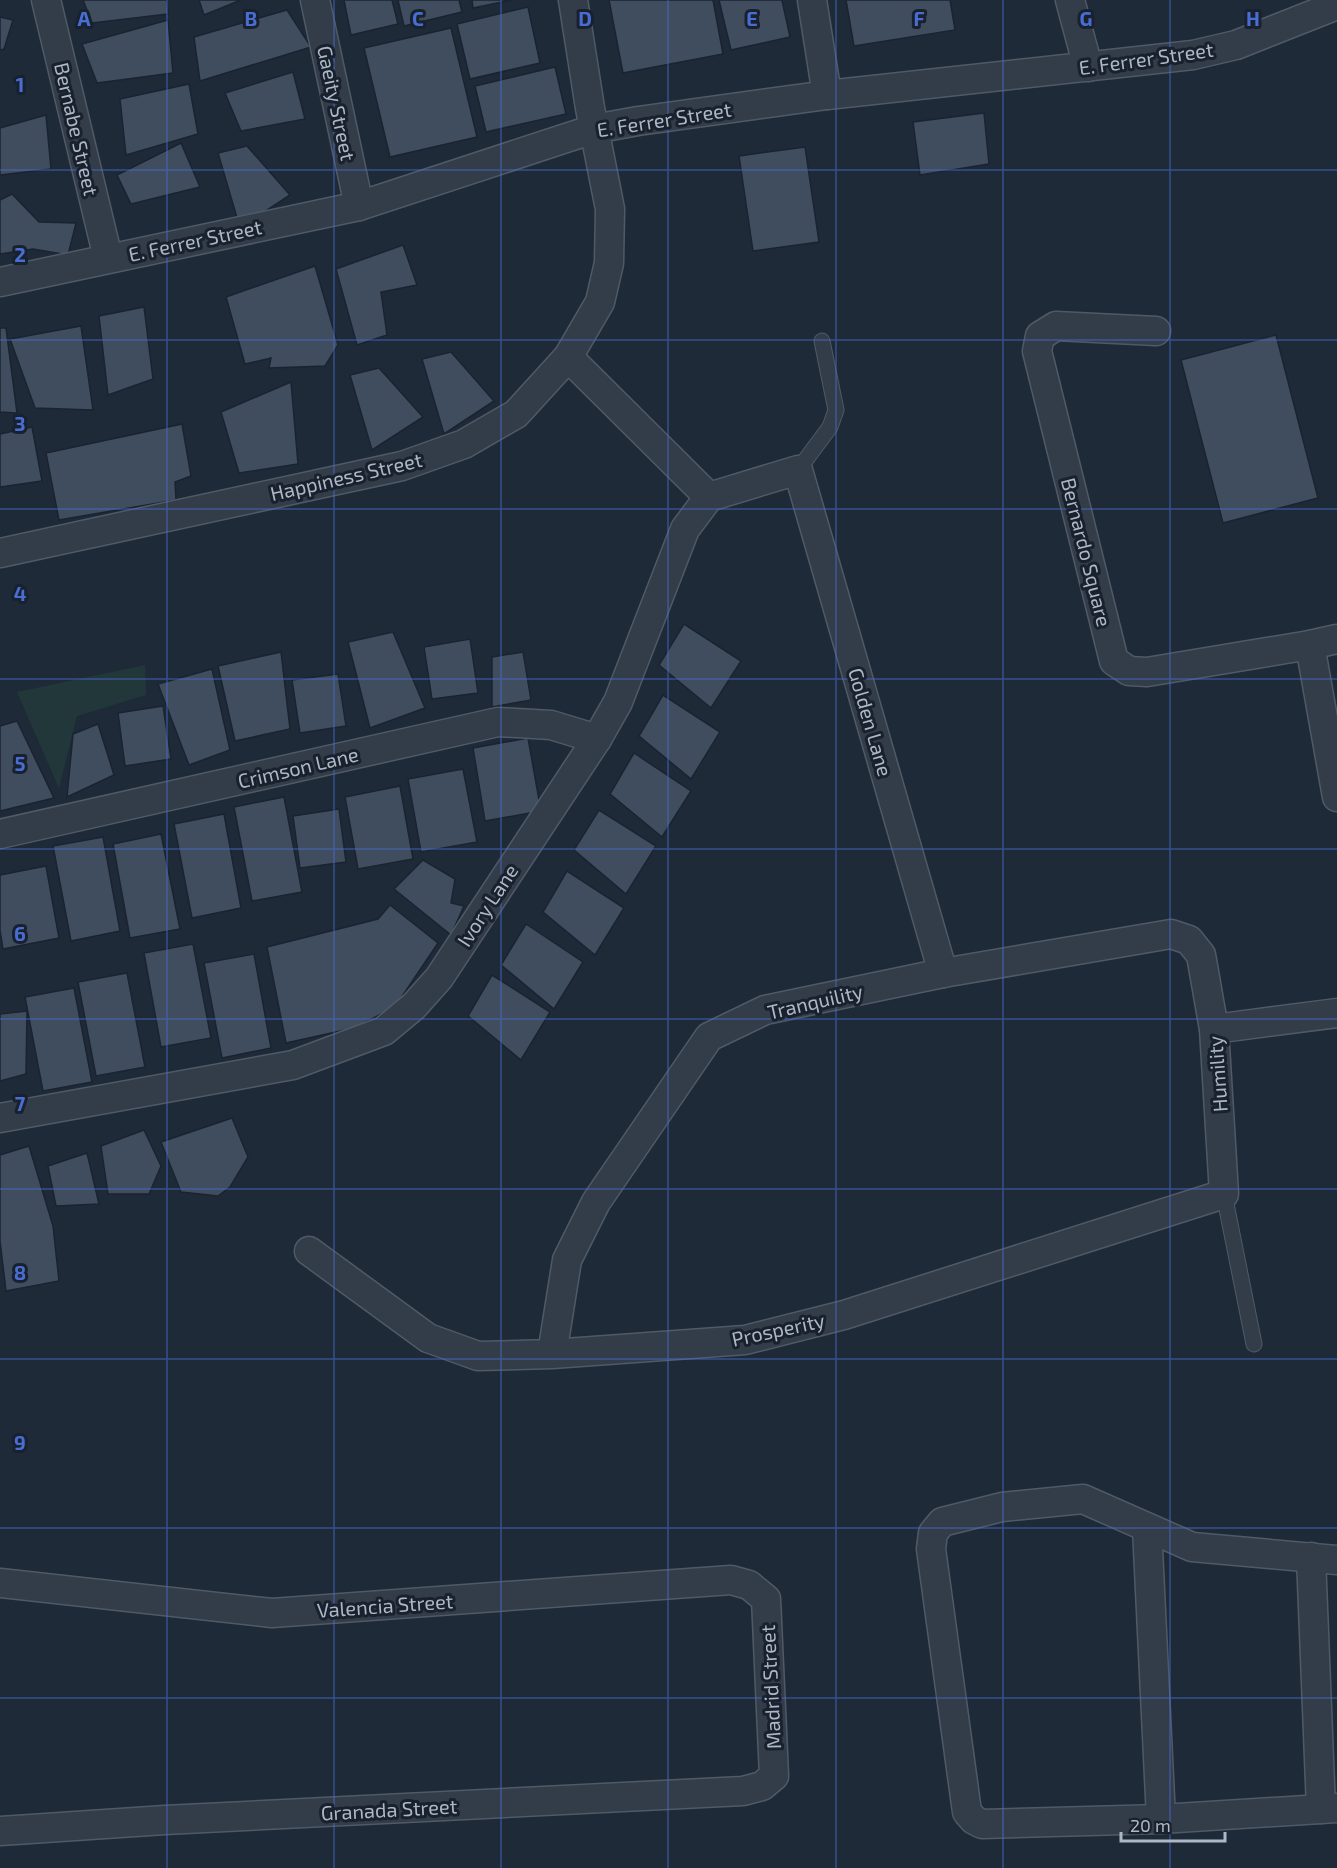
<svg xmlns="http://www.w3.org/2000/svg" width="1337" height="1868" font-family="'Exo 2',sans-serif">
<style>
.green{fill:#21373a}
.building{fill:#404d5e;stroke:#1a2330;stroke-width:1.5}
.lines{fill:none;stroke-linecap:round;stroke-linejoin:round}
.service-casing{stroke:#505a67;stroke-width:17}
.minor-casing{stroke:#505a67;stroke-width:31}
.service{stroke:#333c49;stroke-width:15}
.minor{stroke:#333c49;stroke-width:28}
.grid{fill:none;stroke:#486ed3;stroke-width:1.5;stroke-opacity:0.55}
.labels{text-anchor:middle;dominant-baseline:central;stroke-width:6;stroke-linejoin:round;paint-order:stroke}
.street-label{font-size:20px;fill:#adb7c6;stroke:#19212e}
.grid-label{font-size:20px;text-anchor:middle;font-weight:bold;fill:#486ed3;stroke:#19212e;stroke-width:6;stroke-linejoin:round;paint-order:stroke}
</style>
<rect width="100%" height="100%" fill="#1f2a39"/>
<path class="green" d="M145,665L146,695L77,716L59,788L17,692Z"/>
<g class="building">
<path d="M83,0H167L168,14L92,23Z"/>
<path d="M199,0H241L204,15Z"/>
<path d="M344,0H392L398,24L351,35Z"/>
<path d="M398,0H459L462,12L404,26Z"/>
<path d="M472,0H512L473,8Z"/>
<path d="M609,0H713L723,54L623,73Z"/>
<path d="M719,0H782L790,37L731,50Z"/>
<path d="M846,0H950L955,30L854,46Z"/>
<path d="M528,7L540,63L470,79L457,24Z"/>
<path d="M287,10L311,47L200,81L194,37Z"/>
<path d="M0,17L13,20L4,49L0,50Z"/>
<path d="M168,20L173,73L97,83L82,44Z"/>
<path d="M451,28L477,137L390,157L364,48Z"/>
<path d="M555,67L566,114L486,132L475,86Z"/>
<path d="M293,72L305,119L241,131L225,93Z"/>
<path d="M189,84L198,134L126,155L120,99Z"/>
<path d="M984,113L989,164L920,175L913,122Z"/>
<path d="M46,115L51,169L0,175V128Z"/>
<path d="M181,143L200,187L131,204L117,175Z"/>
<path d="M247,146L290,195L240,228L218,153Z"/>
<path d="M805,147L819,242L753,251L739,156Z"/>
<path d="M12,194L39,222L76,223L68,255L33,249L0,254V200Z"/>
<path d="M403,245L417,285L381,292L387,335L357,345L336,269Z"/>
<path d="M315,266L338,345L325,366L269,368L271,358L245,364L226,297Z"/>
<path d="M144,307L153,379L108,395L99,316Z"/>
<path d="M81,326L93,410L35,408L10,339Z"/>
<path d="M0,328H6L17,413L0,412Z"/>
<path d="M1276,335L1318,498L1223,523L1181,360Z"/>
<path d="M451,352L494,401L444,434L422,359Z"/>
<path d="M379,368L423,417L372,450L350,375Z"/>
<path d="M291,382L298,464L239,473L221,412Z"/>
<path d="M182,424L191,476L175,482L176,500L59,520L46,453Z"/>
<path d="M32,427L42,481L0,487V434Z"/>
<path d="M684,624L741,661L711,708L659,665Z"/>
<path d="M393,632L425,708L370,728L348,642Z"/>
<path d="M470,639L478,693L432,699L424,647Z"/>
<path d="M281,652L290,729L235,741L218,666Z"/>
<path d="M523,652L531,700L492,707V657Z"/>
<path d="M212,669L230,750L189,765L158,684Z"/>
<path d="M338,674L346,726L300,733L292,680Z"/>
<path d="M663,695L720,732L691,779L639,736Z"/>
<path d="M163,706L171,759L125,766L118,713Z"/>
<path d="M17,721L54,798L0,811V726Z"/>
<path d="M98,724L114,775L67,797L73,734Z"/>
<path d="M528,738L541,811L485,821L473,748Z"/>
<path d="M634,753L691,791L662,837L610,794Z"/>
<path d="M463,769L477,842L421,852L408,779Z"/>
<path d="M400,786L413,859L358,869L345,797Z"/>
<path d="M284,797L302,892L252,901L234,807Z"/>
<path d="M339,809L346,862L300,868L293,816Z"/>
<path d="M599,810L656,846L626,894L574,850Z"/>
<path d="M224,814L241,908L192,918L174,824Z"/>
<path d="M161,834L180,929L130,938L113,844Z"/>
<path d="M103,837L120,931L71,941L53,846Z"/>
<path d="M423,860L455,879L451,903L464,906L451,935L394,889Z"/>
<path d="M46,866L59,938L3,949L0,930V875Z"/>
<path d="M567,871L624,908L595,955L543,912Z"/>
<path d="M390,905L438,943L395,1007L354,1028L286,1043L267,947L378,919Z"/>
<path d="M526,924L583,962L554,1009L501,965Z"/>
<path d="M193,944L211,1038L161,1047L144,953Z"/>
<path d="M254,954L271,1048L222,1058L204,963Z"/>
<path d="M127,973L145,1067L96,1076L78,982Z"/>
<path d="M492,975L550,1012L521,1060L468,1016Z"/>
<path d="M74,988L92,1082L43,1091L25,997Z"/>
<path d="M27,1011L26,1074L0,1081V1014Z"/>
<path d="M232,1118L248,1157L230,1187L218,1196L181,1192L161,1142Z"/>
<path d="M144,1130L161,1166L149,1194H108L101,1146Z"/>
<path d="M29,1146L53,1226L59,1281L6,1291L0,1241V1155Z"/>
<path d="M87,1153L99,1204L56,1206L48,1166Z"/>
</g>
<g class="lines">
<defs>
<g id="service">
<path d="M798,470L830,427L836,410L822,341"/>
<path d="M1224,1194L1254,1344"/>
</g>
<g id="minor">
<path d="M46,0L108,258"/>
<path d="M315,0L359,206"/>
<path d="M812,0L827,95"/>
<path d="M1070,0L1088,67"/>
<path d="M0,282L359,206L563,139L594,129L638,121L827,95L1193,55L1236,45L1337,5"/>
<path d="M1156,331L1056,326L1040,336L1037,351L1114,661L1129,671L1147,672L1310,645L1337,639"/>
<path d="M568,357L709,497"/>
<path d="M0,553L402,466L464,444L516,414L568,357L600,302L609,263L610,209L590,108L573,0"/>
<path d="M1310,645L1337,797"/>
<path d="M0,834L498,722L551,725L597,739"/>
<path d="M1214,1029L1337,1013"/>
<path d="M0,1118L293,1065L384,1031L414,1006L439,978L597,739L618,702L685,529L709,497L798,470L943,973"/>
<path d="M309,1251L428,1338L478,1356L552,1354L745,1340L844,1315L1224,1194L1214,1029L1201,955L1189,940L1171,934L943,973L765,1010L709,1037L596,1202L567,1260L552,1354"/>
<path d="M1147,1528L1161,1819"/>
<path d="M1311,1557L1321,1809"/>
<path d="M1337,1560L1192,1547L1083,1499L1002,1507L942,1522L933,1533L931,1549L967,1812L974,1820L982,1824L1161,1819L1337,1808"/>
<path d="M0,1583L272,1613L731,1580L749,1585L766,1599L774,1776L762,1786L743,1791L165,1820L0,1831"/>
</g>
</defs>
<use href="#service" class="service-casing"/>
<use href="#minor" class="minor-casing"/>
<use href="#service" class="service"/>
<use href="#minor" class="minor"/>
</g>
<path class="grid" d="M167,0V1868M334,0V1868M501,0V1868M668,0V1868M836,0V1868M1003,0V1868M1170,0V1868M0,170H1337M0,340H1337M0,509H1337M0,679H1337M0,849H1337M0,1019H1337M0,1189H1337M0,1359H1337M0,1528H1337M0,1698H1337"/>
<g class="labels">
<g class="street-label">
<text transform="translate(1146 58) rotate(-8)">E. Ferrer Street</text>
<text transform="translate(337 103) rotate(78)">Gaeity Street</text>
<text transform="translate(664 119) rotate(-9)">E. Ferrer Street</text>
<text transform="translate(77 129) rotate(77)">Bernabe Street</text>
<text transform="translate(195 240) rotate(-12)">E. Ferrer Street</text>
<text transform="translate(346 476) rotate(-13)">Happiness Street</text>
<text transform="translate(1087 552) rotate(76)">Bernardo Square</text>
<text transform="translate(871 722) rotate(74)">Golden Lane</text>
<text transform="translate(298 767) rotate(-13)">Crimson Lane</text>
<text transform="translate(487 905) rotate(-57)">Ivory Lane</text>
<text transform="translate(815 1001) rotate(-13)">Tranquility</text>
<text transform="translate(1217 1074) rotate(-94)">Humility</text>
<text transform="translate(778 1329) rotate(-12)">Prosperity</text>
<text transform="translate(385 1605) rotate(-4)">Valencia Street</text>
<text transform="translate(770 1687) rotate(-93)">Madrid Street</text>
<text transform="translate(389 1809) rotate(-3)">Granada Street</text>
</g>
</g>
<g class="grid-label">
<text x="84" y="26">A</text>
<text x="251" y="26">B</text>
<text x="418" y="26">C</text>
<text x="585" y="26">D</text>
<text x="752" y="26">E</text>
<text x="919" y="26">F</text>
<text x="1086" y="26">G</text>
<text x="1253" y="26">H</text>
<text x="20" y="92">1</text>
<text x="20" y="262">2</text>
<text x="20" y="431">3</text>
<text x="20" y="601">4</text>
<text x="20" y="771">5</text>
<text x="20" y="941">6</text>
<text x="20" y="1111">7</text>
<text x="20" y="1280">8</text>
<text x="20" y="1450">9</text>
</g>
<path d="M1121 1832v9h104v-9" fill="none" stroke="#adb7c6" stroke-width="3"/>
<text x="1130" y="1832" font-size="18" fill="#adb7c6" stroke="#19212e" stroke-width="4.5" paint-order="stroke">20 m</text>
</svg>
